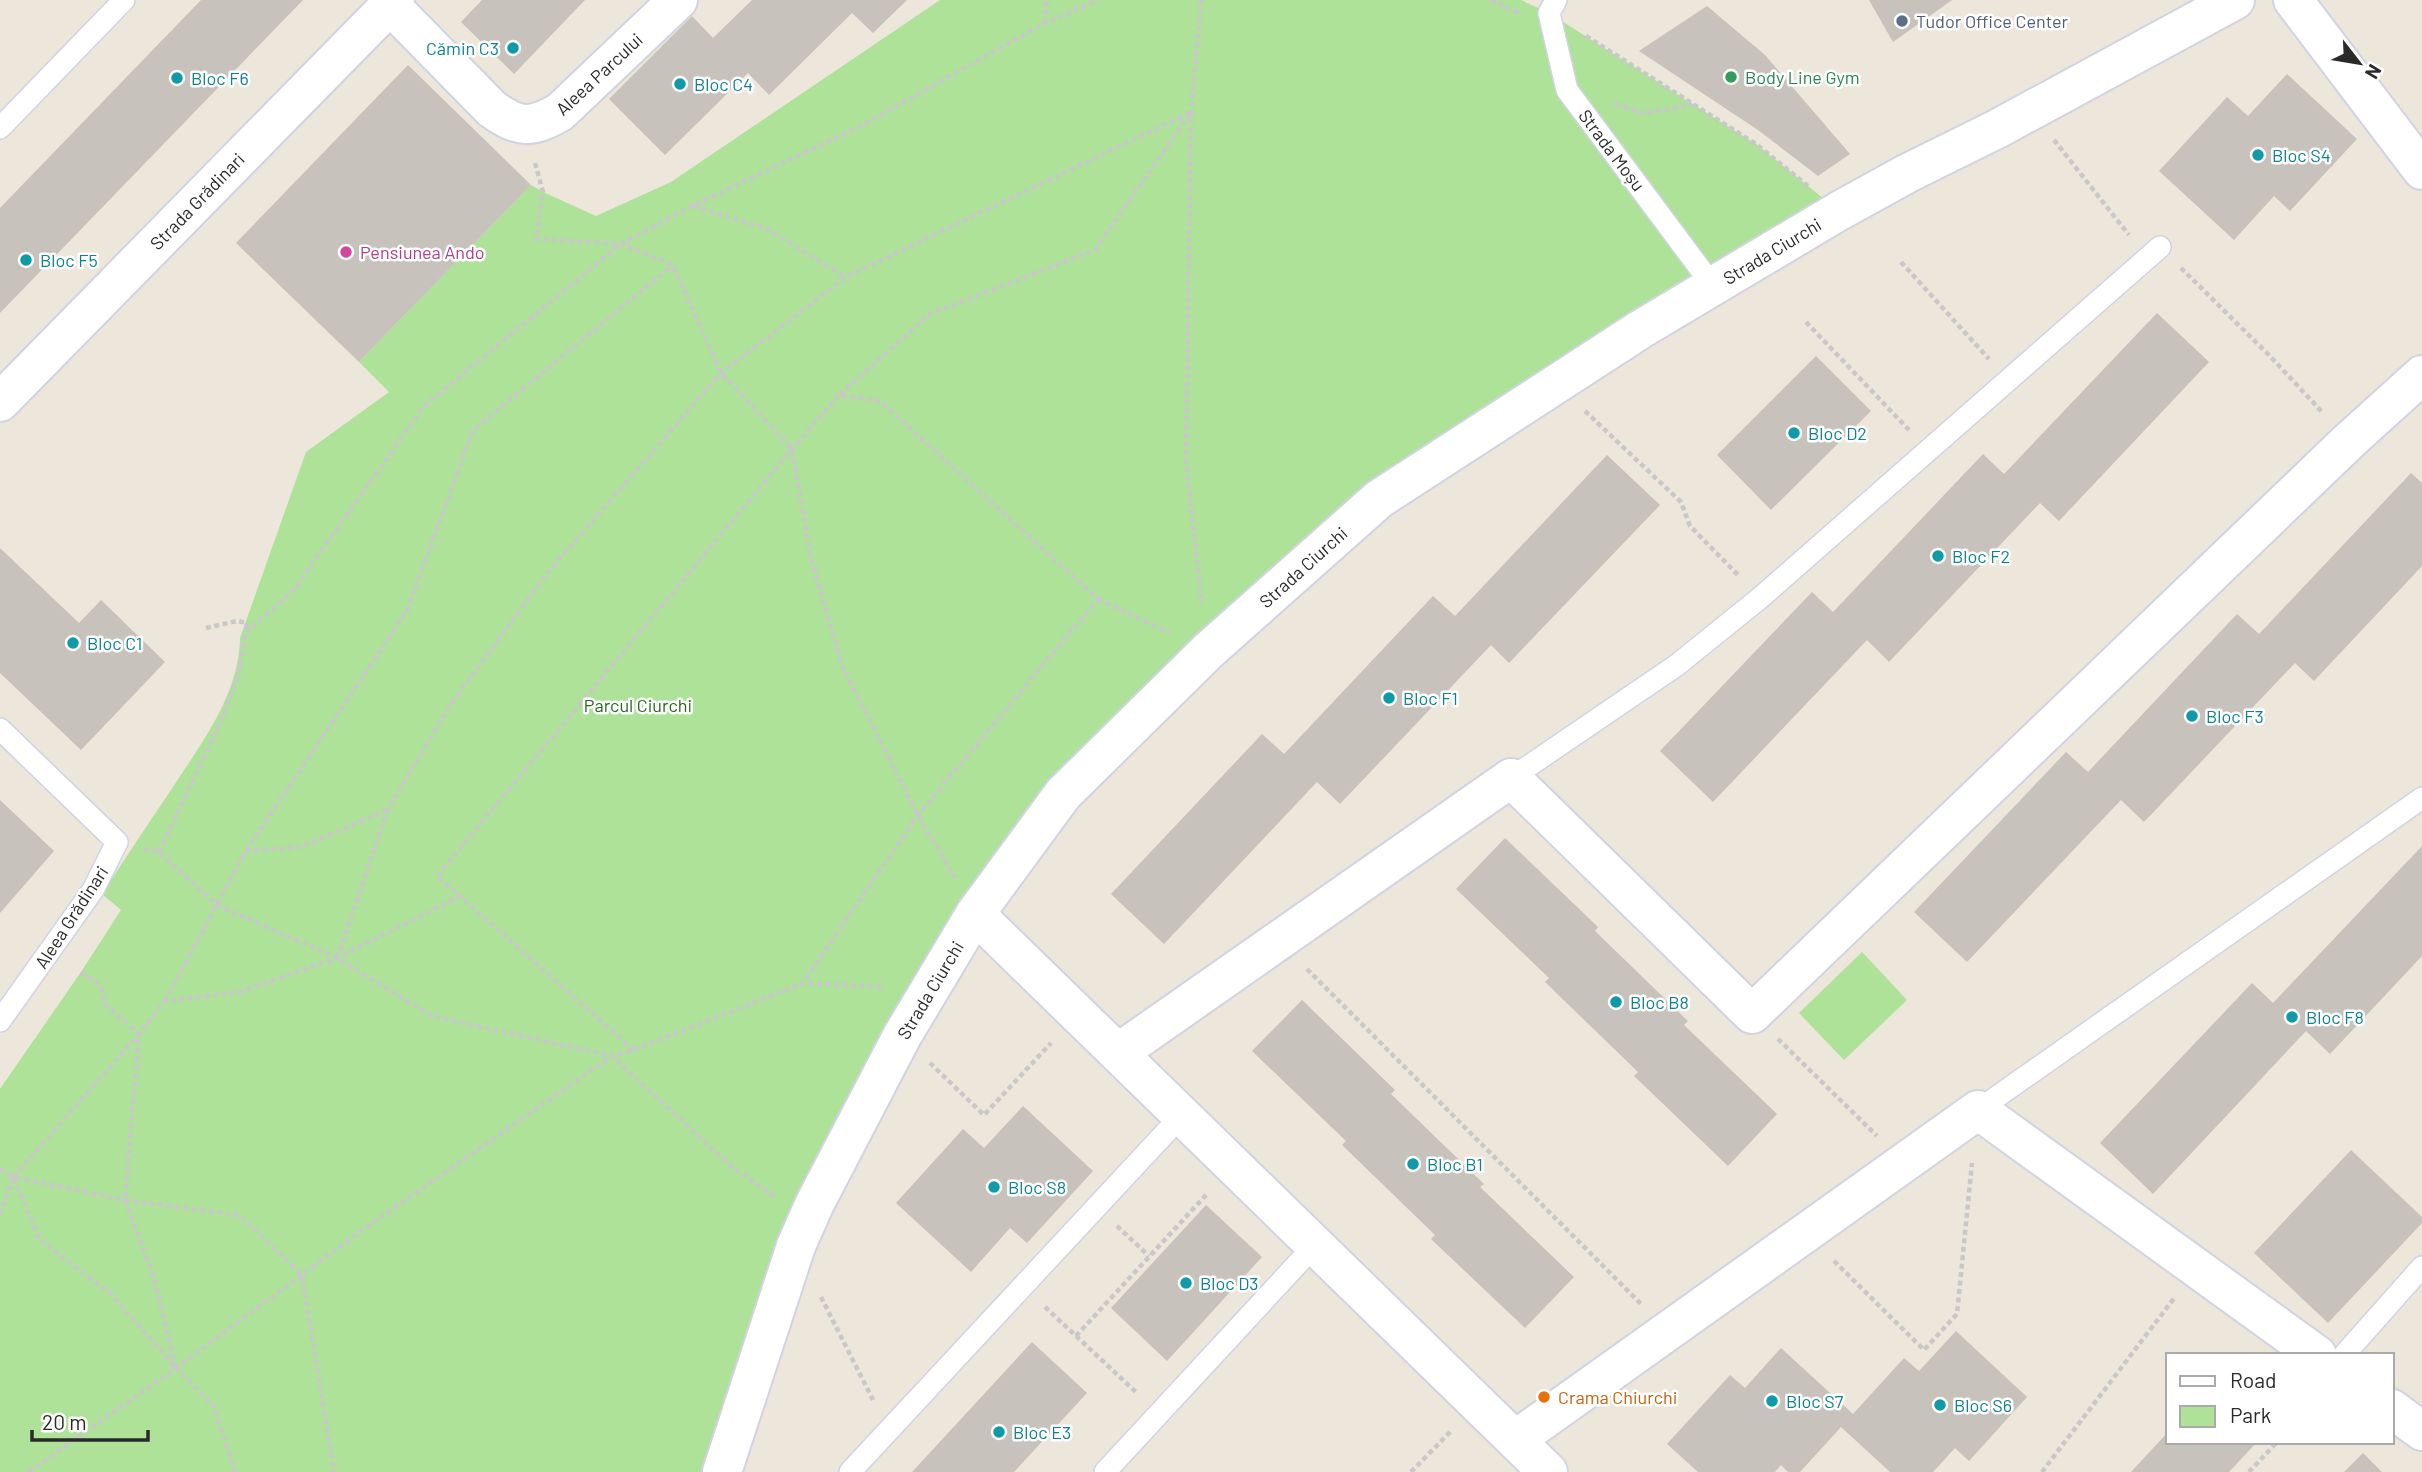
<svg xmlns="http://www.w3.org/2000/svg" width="2422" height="1472" font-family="Barlow,sans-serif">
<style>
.green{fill:#ade298}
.building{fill:#c7c2bb}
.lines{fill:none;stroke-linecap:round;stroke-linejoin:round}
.service-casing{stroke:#d1d3e2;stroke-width:24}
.minor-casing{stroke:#d1d3e2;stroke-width:42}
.tertiary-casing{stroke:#d1d3e2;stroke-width:42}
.path{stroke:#c8c8c8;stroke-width:4.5;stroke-dasharray:5 3.5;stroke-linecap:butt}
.service{stroke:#fff;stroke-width:21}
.minor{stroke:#fff;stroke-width:38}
.tertiary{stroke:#fff;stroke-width:38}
.service-dot{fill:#5c6f8a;stroke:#fff;stroke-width:2.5}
.culture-dot{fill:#0f9aa8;stroke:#fff;stroke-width:2.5}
.leisure-dot{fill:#2e9e5b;stroke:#fff;stroke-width:2.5}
.hotel-dot{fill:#d1479c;stroke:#fff;stroke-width:2.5}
.food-dot{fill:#e8710a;stroke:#fff;stroke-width:2.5}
.labels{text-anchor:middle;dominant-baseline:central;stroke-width:5;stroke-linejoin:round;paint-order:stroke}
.service-label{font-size:18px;fill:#4e5e75;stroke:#fff;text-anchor:start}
.culture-label{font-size:18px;fill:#0d838f;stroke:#fff;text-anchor:start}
.street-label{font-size:18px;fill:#2a2a2a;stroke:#fff}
.leisure-label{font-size:18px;fill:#27864d;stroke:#fff;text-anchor:start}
.hotel-label{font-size:18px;fill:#b23c85;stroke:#fff;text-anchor:start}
.park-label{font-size:18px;fill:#26661a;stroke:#fff}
.food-label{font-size:18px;fill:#c56008;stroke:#fff;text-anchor:start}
</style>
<rect width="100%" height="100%" fill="#ece6db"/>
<g class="green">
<path d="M940,0H1521L1549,13L1756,144L1839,211L1379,499L1063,794L902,1036L723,1472H0V1089L81,972L121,910L102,894C125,858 149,823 173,787C203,741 239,694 240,638L306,452L389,392L359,362L531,185L543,192L596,216L671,182Z"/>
<path d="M1862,952L1907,1000L1844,1060L1799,1013Z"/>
</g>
<g class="building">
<path d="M201,0H303L0,313V208Z"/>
<path d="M482,0H585L514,74L461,22Z"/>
<path d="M752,0H907L873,33L852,13L769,95L748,73L665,155L609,99L692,16L713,38Z"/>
<path d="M1869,0H1952L1893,42Z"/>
<path d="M1707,6L1765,55L1850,154L1818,176L1758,130L1639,51Z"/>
<path d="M408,65L531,185L359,362L236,243Z"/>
<path d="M2287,74L2357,139L2290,211L2274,196L2234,240L2159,171L2227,97L2248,116Z"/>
<path d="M2157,313L2209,362L2059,521L2040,503L1889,662L1867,640L1713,802L1660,751L1812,592L1833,612L1983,454L2004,474Z"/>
<path d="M1816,356L1871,411L1771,510L1717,455Z"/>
<path d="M1607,455L1660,505L1509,663L1491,645L1340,804L1317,782L1164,944L1111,894L1262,734L1284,754L1433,596L1455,616Z"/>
<path d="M2411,473L2422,483V566L2314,681L2295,663L2144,822L2121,800L1967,962L1914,912L2066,752L2088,772L2237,614L2259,634Z"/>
<path d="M0,548L79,623L101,600L165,662L81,750L0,673Z"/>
<path d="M0,800L54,851L0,913Z"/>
<path d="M1505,838L1598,927L1595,931L1688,1021L1684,1025L1777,1114L1728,1166L1634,1076L1638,1072L1545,982L1549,978L1456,889Z"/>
<path d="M2422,846V956L2330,1054L2306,1031L2153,1194L2100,1143L2252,983L2273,1003Z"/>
<path d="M1302,1000L1395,1090L1391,1094L1484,1184L1480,1187L1574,1277L1525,1328L1431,1239L1435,1235L1342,1145L1346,1141L1252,1051Z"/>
<path d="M1023,1106L1093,1171L1027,1243L1010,1228L971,1272L896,1203L963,1129L984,1148Z"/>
<path d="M2351,1150L2422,1217V1223L2328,1323L2254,1253Z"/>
<path d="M1206,1205L1262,1257L1167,1361L1111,1308Z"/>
<path d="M1956,1331L2027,1397L1969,1461L1955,1448L1933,1472H1890L1841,1427L1800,1472H1788L1781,1465L1775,1472H1698L1667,1444L1730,1375L1745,1388L1781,1348L1853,1414L1904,1358L1919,1371Z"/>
<path d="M1032,1342L1087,1393L1014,1472H912Z"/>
<path d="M2168,1432V1442H2257L2229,1472H2131Z"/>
<path d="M2363,1453L2382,1472H2344Z"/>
</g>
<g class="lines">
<defs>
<g id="service">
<path d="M1556,0L1549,13L1567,90L1713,286"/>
<path d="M0,128L124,0"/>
<path d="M0,729L117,842L93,890L0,1021"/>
<path d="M1511,778L1677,665L1760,598L2160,247"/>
<path d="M1978,1110L2422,798"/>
<path d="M2344,1355L2422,1267"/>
<path d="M850,1472L1182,1115"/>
<path d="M1105,1472L1315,1245"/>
</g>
<g id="minor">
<path d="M2293,0L2422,170"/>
<path d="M390,5L492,109C519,128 531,129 560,112L678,0"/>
<path d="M0,402L395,0"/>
<path d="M975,914L1515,1440L1978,1110L2317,1355"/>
<path d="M1118,1053L1511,778L1752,1014L2349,441L2422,375"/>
<path d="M2392,1409L2422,1431"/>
<path d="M1515,1440L1548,1472"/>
</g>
<path id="tertiary" d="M722,1472L796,1246L814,1205L902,1036L975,914L1063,794L1208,651L1379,499L1641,329L1839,211L1908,173L1997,129L2235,0"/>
</defs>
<use href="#service" class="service-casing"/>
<use href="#minor" class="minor-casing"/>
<use href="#tertiary" class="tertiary-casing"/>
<g class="path">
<path d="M1201,0L1191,112L1186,463L1202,604"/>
<path d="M1491,0L1519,13"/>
<path d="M1045,23L1047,0"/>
<path d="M1586,36L1756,144L1808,186"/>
<path d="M1615,104L1644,113L1692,105"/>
<path d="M2054,140L2129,235"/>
<path d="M535,163L543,192L536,239L621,244L673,265L721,373L792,449L811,558L842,666L918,815L955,878"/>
<path d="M693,206L767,229L845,277"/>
<path d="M1901,262L1989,359"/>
<path d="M2181,268L2269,355L2322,412"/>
<path d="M1806,322L1909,430"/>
<path d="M1585,411L1681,502L1690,526L1740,577"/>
<path d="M1098,599L1170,633"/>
<path d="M206,628L237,621L247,623L246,631"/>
<path d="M144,849L159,852L217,905L337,958L432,1016L612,1056L634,1050L803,983L885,987"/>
<path d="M246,851L407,611L473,430L673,265"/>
<path d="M159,852L222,719L239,673L246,632L293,591L424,406L621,244L692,206L859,127L1045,23L1099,0"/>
<path d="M337,958L388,809L451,704L549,571L721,373L846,277L1191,112L1095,250L930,314L839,395"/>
<path d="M1307,969L1642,1305"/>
<path d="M81,972L100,985L105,1004L139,1034L165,1001L239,992L337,958L461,896"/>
<path d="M165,1001L246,851L301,847L387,810"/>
<path d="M1778,1039L1877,1136"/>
<path d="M634,1050L437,876L792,449L839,395L880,401L1098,599L918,815L803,983"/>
<path d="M930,1063L984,1115L1051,1043"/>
<path d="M0,1169L13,1177L40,1240L112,1295L176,1368L154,1278L125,1200L139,1034L13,1177"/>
<path d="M0,1214L13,1177L125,1200L239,1215L302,1275L334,1472"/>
<path d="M1117,1226L1149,1256"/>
<path d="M1834,1261L1924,1350L1957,1314L1972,1163"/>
<path d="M821,1297L874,1402"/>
<path d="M1045,1307L1138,1394"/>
<path d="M1076,1336L1207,1194"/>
<path d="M176,1368L213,1405L235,1472"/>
<path d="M29,1472L176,1368L364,1229L612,1056L732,1167L777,1198"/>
<path d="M1411,1472L1452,1430"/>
<path d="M2042,1472L2175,1297"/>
<path d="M2249,1472L2277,1442"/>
</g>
<use href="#service" class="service"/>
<use href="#minor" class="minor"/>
<use href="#tertiary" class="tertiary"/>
</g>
<circle class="service-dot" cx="1902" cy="21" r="7"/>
<g class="culture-dot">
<circle cx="513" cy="48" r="7"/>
<circle cx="177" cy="78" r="7"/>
<circle cx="680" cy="84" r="7"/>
<circle cx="2258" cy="155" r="7"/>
<circle cx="26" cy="260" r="7"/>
<circle cx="1794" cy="433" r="7"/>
<circle cx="1938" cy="556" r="7"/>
<circle cx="73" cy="643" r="7"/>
<circle cx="1389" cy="698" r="7"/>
<circle cx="2192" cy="716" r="7"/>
<circle cx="1616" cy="1002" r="7"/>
<circle cx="2292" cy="1017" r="7"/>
<circle cx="1413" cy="1164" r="7"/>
<circle cx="994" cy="1187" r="7"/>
<circle cx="1186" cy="1283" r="7"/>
<circle cx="1772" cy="1401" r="7"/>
<circle cx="1940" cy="1405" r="7"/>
<circle cx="999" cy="1432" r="7"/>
</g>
<circle class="leisure-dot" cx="1731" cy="77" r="7"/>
<circle class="hotel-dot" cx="346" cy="252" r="7"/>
<circle class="food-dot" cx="1544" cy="1397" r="7"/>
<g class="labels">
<g class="service-label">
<text x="1916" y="21">Tudor Office Center</text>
</g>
<g class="culture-label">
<text x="499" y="48" text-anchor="end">Cămin C3</text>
<text x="191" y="78">Bloc F6</text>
<text x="694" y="84">Bloc C4</text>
<text x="2272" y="155">Bloc S4</text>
<text x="40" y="260">Bloc F5</text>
<text x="1808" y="433">Bloc D2</text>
<text x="1952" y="556">Bloc F2</text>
<text x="87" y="643">Bloc C1</text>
<text x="1403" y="698">Bloc F1</text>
<text x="2206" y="716">Bloc F3</text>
<text x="1630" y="1002">Bloc B8</text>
<text x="2306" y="1017">Bloc F8</text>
<text x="1427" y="1164">Bloc B1</text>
<text x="1008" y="1187">Bloc S8</text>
<text x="1200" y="1283">Bloc D3</text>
<text x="1786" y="1401">Bloc S7</text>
<text x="1954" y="1405">Bloc S6</text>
<text x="1013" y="1432">Bloc E3</text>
</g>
<g class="street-label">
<text transform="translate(599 74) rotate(-43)">Aleea Parcului</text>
<text transform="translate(1612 150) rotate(53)">Strada Moșu</text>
<text transform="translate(197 201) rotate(-46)">Strada Grădinari</text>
<text transform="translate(1772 251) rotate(-31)">Strada Ciurchi</text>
<text transform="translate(1303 567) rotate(-42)">Strada Ciurchi</text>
<text transform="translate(71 917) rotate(-57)">Aleea Grădinari</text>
<text transform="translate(930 990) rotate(-59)">Strada Ciurchi</text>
</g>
<g class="leisure-label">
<text x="1745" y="77">Body Line Gym</text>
</g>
<g class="hotel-label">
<text x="360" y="252">Pensiunea Ando</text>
</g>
<g class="park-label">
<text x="638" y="705">Parcul Ciurchi</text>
</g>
<g class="food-label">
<text x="1558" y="1397">Crama Chiurchi</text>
</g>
</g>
<rect x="2166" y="1353" width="228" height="91" fill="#ffffff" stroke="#aaaaaa" stroke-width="2"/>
<rect x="2180" y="1376" width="35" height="10" fill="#ffffff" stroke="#aaaaaa" stroke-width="2"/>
<text x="2230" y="1388" font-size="21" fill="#2a2a2a">Road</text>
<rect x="2180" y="1406" width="35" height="21" fill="#ade298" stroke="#aaaaaa" stroke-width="2"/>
<text x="2230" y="1423" font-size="21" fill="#2a2a2a">Park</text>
<g transform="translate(2359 63) rotate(121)" stroke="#ffffff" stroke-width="5" paint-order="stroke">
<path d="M0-5L12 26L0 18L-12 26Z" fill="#2a2a2a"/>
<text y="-10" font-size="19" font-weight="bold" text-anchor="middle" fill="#2a2a2a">N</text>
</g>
<path d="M32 1430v10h116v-10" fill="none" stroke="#2a2a2a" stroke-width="3.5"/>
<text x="42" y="1430" font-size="21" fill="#2a2a2a" stroke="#ffffff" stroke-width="5" paint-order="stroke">20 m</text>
</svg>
